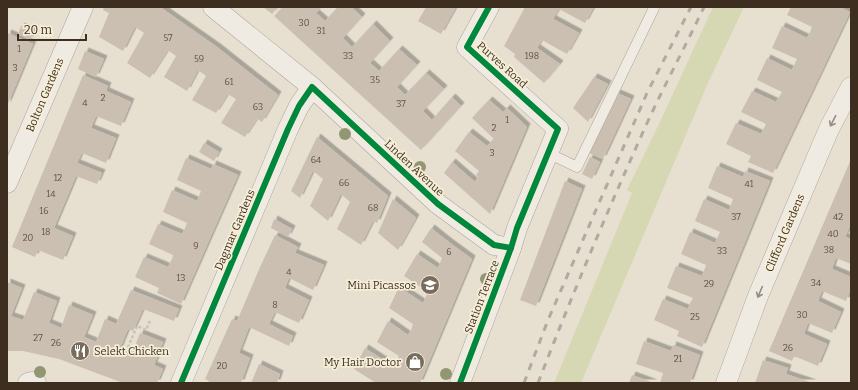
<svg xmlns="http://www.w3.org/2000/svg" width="858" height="390" font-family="Bitter,serif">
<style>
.green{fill:#d6d7b3}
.building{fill:#cbbfb2;filter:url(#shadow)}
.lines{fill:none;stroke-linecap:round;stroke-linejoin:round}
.lane-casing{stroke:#ada599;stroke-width:11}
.street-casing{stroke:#ada599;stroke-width:21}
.path{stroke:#c8c2b9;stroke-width:2.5;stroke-dasharray:3 2;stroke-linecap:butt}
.lane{stroke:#efebe3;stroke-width:10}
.street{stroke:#efebe3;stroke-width:20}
.rail{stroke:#afaaa2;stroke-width:3;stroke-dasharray:7 7;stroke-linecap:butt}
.cycleway-casing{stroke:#f7eed8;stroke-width:8}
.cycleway{stroke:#00873e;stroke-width:6}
.tree{fill:#929673}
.oneway{stroke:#968c82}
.labels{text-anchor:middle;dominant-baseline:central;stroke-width:3.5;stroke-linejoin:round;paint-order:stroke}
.number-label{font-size:9px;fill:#605244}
.street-label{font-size:11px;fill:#3d2e20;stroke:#f7eed8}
.poi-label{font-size:11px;fill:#3d2e20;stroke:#f7eed8;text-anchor:end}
</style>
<defs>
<filter id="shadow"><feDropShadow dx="3.5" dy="-3.5" stdDeviation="0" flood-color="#0004"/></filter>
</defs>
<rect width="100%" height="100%" fill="#e7e0d1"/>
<path class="green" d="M713,7H744L707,85L581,383H554L632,193L627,190L659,124Z"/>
<g class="building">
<path d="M104,7H160L217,47L278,95L262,122L257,119L245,137L221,123L236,99L231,96L228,94L216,113L192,100L206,76L198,70L187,91L164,77L176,56L168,50L150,78L127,63L144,33L135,27L123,51L99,37L109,13L103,10Z"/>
<path d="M263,7H278L272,14Z"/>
<path d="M283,7H321L316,13L325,21L338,7H351L362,17L343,38L352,47L373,24L390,41L370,63L379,71L399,49L417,65L397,87L405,95L426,73L444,89L423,111L432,120L452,97L461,106L421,150L274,16Z"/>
<path d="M426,7H456L441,34L418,21Z"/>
<path d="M525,7H594L585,23L559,9L553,19L579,33L567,54L542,40L537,48L560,64L544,83L514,57L515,54L504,46Z"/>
<path d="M791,7H840L850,12L773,173L748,162L751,156L726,144L736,123L761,134L766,124L741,112L752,91L776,102L782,92L757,80L767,58L792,70L797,59L772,48L782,26L807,38L810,32L812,27L787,15Z"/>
<path d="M21,26L34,32L30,40L18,34Z"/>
<path d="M8,33L33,44L7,106V35Z"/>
<path d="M85,51L104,59L96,77L78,69Z"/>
<path d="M83,75L108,86L106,91L131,102L121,126L96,116L91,128L116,138L106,163L82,153L77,163L102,173L97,184L76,176L54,228L73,236L63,260L38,250L35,257L12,247Z"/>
<path d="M594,77L608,84L588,122L573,108Z"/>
<path d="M617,93L631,99L603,159L589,153Z"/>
<path d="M489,100L503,112L507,108L527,127L490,214L444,173L452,162L475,182L478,177L476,175L479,171L455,151L469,132L487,146L492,141L493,138L472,118Z"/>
<path d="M317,137L388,196L377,223L373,221L361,245L337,229L350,202L341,194L328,221L310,206L323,179L313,171L300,198L291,191Z"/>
<path d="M204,143L219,152L214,161L199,152Z"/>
<path d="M590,157L600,162L592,179L582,174Z"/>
<path d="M186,158L211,169L213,164L238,175L181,304L157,293L159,288L135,277L144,257L168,267L172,259L173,255L149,244L158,224L182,234L185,228L187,223L163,212L172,190L197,201L201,191L177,180Z"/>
<path d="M851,159V226H850L845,237L851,239V264L836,258L832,269L851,277V289L846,301L822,291L818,301L841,312L832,333L808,323L804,334L827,344L818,366L794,356L792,361L769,351Z"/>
<path d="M717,166L743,177L745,171L770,181L702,347L677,336L679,331L654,320L663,299L688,309L690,303L693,298L667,288L676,266L702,276L706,265L681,254L690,232L715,243L720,232L695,221L704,199L729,210L733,199L708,188Z"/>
<path d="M565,181L582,189L536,306L520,300Z"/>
<path d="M393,199L416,218L398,250L378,233Z"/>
<path d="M274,219L292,229L288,237L271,228Z"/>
<path d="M431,228L450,243L472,259L420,383H376L354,369L365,348L394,367L399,356L377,342L388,321L408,335L411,330L413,324L389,308L399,287L423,303L428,292L404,276L417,254L438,268L442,258L422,242Z"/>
<path d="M275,235L298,247L295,253L324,265L313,290L289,278L285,288L309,300L299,323L275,312L269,324L293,336L289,346L249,327L239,353L250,358L241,383H208L209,381L205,379L232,319L237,321L260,267Z"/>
<path d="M7,282L22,288L11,316L23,320L34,292L57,301L49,323L54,325L61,328L69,305L93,315L84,337L96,342L105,319L116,324L131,290L179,309L174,321L143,309L133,331L128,329L119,351L131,356L140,333L163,342L154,365L163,369L157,383H123L59,359L23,351H7Z"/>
<path d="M644,341L671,351L673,345L700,355L690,383H660L663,373L636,364Z"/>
<path d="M763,360L788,368L786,374L813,383H755Z"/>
<path d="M259,364L280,374L277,383H251Z"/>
<path d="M632,375L654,383H629Z"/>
</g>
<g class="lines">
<defs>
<path id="lane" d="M548,153L577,167L654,8"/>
<g id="street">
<path d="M213,7L312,87L438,204L494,245L511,248"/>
<path d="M7,183L83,7"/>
<path d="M28,383L32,382L36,383"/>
<path d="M181,383L288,129L299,106L312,87"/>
<path d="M460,383L511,248L517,228L558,129L467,47L489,7"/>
<path d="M726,383L758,296L829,129L851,87"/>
</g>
</defs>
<use href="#lane" class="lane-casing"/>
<use href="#street" class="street-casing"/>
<path class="path" d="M126,352L137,326L146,330L150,321"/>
<use href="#lane" class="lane"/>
<use href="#street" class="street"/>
<g class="rail">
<path d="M524,383L548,320L647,93L691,7"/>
<path d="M538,383C572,295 609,207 648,121C666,82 686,45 704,7"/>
</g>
<defs>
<g id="cycleway">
<path d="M181,383L288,129L299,106L312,87L438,204L494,245L511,248"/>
<path d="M460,383L511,248L517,228L558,129L467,47L489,7"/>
</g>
</defs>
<use href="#cycleway" class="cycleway-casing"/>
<use href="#cycleway" class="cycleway"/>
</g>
<g class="tree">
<circle cx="345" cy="134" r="6"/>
<circle cx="420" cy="167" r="6"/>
<circle cx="486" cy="279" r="6"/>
<circle cx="40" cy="372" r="6"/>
<circle cx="446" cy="374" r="6"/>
</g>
<defs><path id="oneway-shaft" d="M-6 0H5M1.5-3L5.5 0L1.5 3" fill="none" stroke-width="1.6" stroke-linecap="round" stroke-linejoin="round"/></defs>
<g class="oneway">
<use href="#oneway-shaft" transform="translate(833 121) rotate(117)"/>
<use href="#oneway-shaft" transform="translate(760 292) rotate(113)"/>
</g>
<defs>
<symbol id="school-disc" viewBox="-11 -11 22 22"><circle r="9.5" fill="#786c5e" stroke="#f7eed8"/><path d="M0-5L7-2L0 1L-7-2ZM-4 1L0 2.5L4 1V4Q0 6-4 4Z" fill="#fff"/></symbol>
<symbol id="restaurant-disc" viewBox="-11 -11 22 22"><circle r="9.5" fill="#786c5e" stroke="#f7eed8"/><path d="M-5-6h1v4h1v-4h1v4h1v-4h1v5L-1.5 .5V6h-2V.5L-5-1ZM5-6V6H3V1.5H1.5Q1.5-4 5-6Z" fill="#fff"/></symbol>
<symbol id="shop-disc" viewBox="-11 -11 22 22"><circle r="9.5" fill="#786c5e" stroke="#f7eed8"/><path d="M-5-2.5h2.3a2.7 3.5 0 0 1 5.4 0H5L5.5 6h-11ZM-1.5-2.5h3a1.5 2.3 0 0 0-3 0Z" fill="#fff"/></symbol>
</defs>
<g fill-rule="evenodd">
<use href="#school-disc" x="419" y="274" width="22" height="22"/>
<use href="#restaurant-disc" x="69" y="340" width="22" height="22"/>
<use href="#shop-disc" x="404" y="351" width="22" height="22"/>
</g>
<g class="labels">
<g class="number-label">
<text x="304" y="23">30</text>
<text x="321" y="31">31</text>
<text x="168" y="38">57</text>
<text x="19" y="49">1</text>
<text x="348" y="56">33</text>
<text x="532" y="56">198</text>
<text x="199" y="59">59</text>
<text x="15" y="68">3</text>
<text x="375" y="80">35</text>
<text x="229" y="82">61</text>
<text x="103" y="98">2</text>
<text x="85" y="103">4</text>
<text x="401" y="104">37</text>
<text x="258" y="107">63</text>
<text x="507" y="120">1</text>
<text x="494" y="128">2</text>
<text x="492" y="153">3</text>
<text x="316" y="160">64</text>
<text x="58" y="178">12</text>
<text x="344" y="183">66</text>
<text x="749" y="184">41</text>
<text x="51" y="194">14</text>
<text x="373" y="208">68</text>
<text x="44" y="211">16</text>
<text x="736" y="217">37</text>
<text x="838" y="217">42</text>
<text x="46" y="232">18</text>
<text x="833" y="234">40</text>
<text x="28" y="238">20</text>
<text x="196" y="246">9</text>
<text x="829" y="250">38</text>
<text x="722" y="251">33</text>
<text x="449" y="252">6</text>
<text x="289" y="272">4</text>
<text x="181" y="278">13</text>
<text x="816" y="283">34</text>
<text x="709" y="284">29</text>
<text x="275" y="305">8</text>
<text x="802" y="315">30</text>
<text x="695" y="317">25</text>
<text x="38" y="338">27</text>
<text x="56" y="343">26</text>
<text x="788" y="348">26</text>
<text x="678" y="359">21</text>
<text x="222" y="366">20</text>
</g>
<g class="street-label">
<text transform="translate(502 65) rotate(42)">Purves Road</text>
<text transform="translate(45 95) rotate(-67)">Bolton Gardens</text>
<text transform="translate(414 168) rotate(43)">Linden Avenue</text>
<text transform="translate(235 230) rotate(-67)">Dagmar Gardens</text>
<text transform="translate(785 233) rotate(-67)">Clifford Gardens</text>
<text transform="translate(482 297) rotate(-69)">Station Terrace</text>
</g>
<g class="poi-label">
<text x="416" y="285">Mini Picassos</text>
<text x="94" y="351" text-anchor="start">Selekt Chicken</text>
<text x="401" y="362">My Hair Doctor</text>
</g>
</g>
<rect width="858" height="390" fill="none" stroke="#3d2e20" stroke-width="16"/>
<path d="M18 34v6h68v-6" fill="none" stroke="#3d2e20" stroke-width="2"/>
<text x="24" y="34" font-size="12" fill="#3d2e20" stroke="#f7eed8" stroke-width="3" paint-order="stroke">20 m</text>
</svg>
